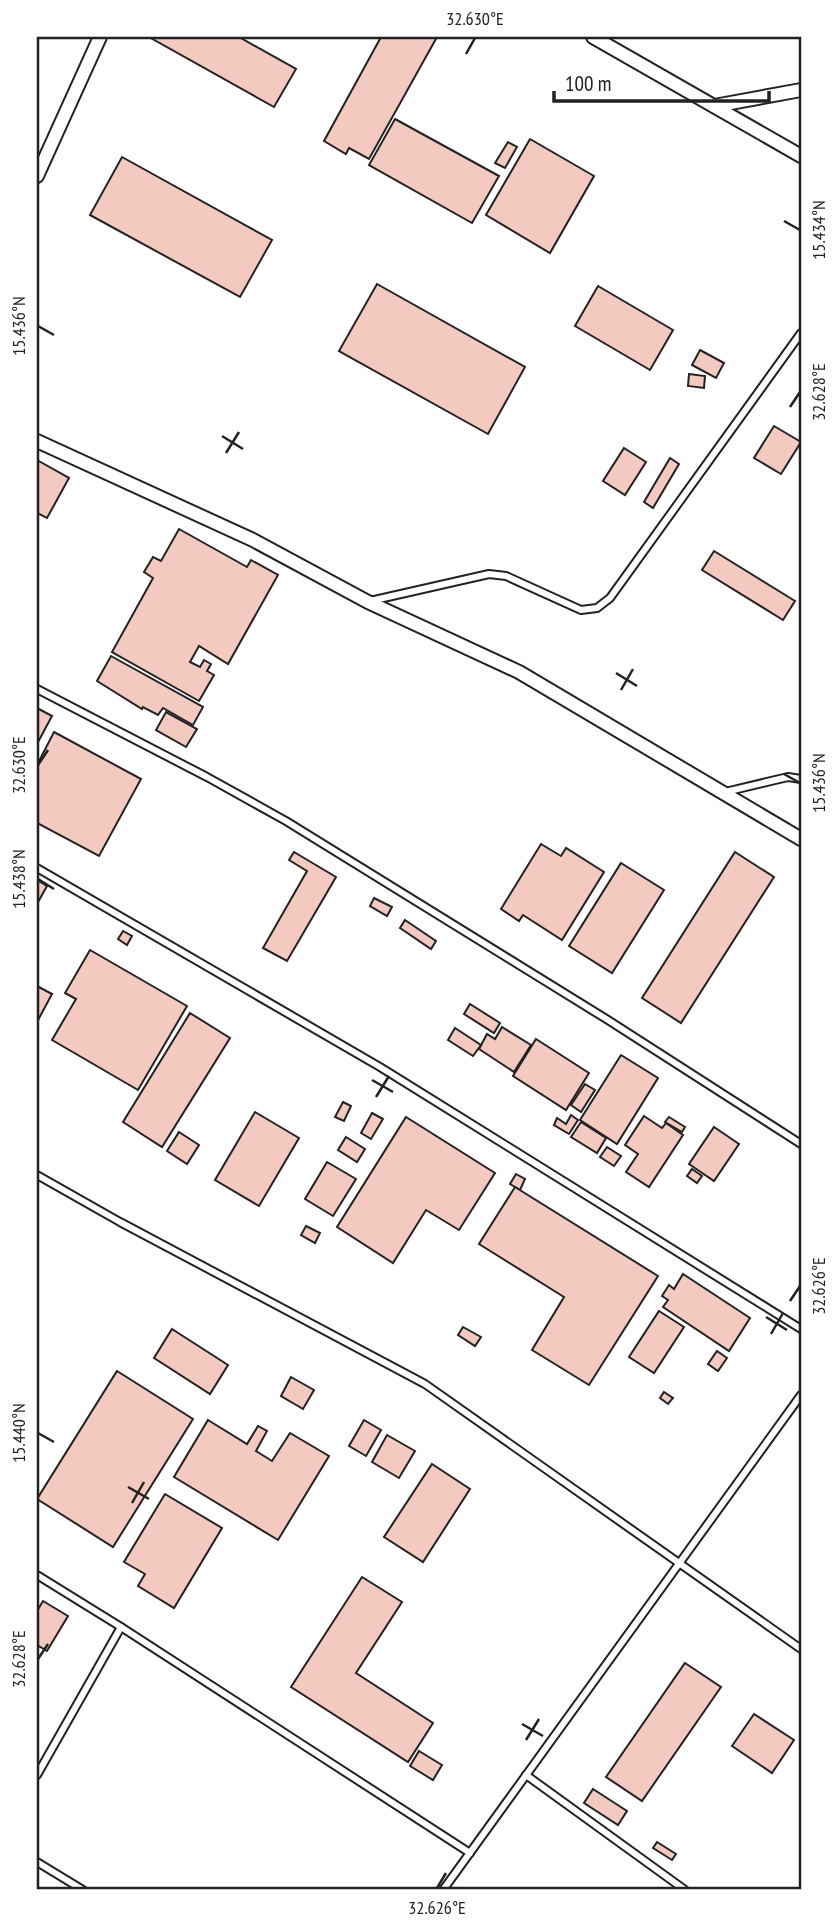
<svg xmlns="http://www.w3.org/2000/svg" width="838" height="1927" font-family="'PT Sans Narrow',sans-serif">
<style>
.building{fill:#f3c9c0;stroke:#222;stroke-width:2}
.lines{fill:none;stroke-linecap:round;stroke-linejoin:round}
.service-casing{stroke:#222;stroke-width:10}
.minor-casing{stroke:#222;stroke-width:16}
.service{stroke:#fff;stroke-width:6}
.minor{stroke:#fff;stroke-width:12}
.ticks{fill:none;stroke:#222;stroke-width:2.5}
.neatline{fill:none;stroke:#222;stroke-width:2.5}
.ticks-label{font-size:18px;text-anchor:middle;fill:#222}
</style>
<rect width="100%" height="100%" fill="#fff"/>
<g class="building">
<path d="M149,37H239L296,69L274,107Z"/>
<path d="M381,37H437L369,159L349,148L346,154L324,141Z"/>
<path d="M395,119L499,176L472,223L369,165Z"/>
<path d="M530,139L594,176L550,253L486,215Z"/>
<path d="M508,142L517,147L505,168L495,163Z"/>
<path d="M122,157L272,240L240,297L90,215Z"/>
<path d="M377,284L525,367L488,434L339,351Z"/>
<path d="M598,286L673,330L650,370L575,326Z"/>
<path d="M700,350L724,363L716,378L692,365Z"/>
<path d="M689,374L705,376L704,388L688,386Z"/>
<path d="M774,426L801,442L781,474L754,458Z"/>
<path d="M624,448L646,462L625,495L603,481Z"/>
<path d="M670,458L679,464L653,508L644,502Z"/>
<path d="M37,460L69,478L47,518L37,513Z"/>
<path d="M179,529L247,567L251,560L278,575L228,664L199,646L190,662L200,667L204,660L211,664L207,671L214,675L199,701L112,652L153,578L144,572L153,557L161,561Z"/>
<path d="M714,551L795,601L783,620L702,570Z"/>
<path d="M111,656L203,707L193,725L163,708L158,715L143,707L142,709L97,681Z"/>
<path d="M37,708L52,716L37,744Z"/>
<path d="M166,712L197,729L186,747L156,730Z"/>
<path d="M54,732L141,779L99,856L37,823V765Z"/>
<path d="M541,844L561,856L566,848L604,872L562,940L523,915L519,921L501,909Z"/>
<path d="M294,852L336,877L287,961L263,948L307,871L289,860Z"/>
<path d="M735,852L774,877L681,1023L642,998Z"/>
<path d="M621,863L664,890L612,973L569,946Z"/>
<path d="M37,880L47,886L37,904Z"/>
<path d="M374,898L392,907L387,916L370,906Z"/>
<path d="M405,920L436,941L431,949L400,928Z"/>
<path d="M123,931L132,936L127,945L118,939Z"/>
<path d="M90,950L187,1006L138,1090L52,1040L76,999L65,993Z"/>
<path d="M37,986L52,994L37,1022Z"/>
<path d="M470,1004L500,1023L494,1033L464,1014Z"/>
<path d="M190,1013L230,1038L162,1147L123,1122Z"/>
<path d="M502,1027L531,1045L514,1072L479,1049L487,1034L495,1039Z"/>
<path d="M455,1028L481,1045L473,1056L448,1040Z"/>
<path d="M536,1039L589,1073L566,1110L513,1076Z"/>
<path d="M621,1055L658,1078L617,1144L580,1120Z"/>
<path d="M585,1084L595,1090L581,1112L571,1105Z"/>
<path d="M343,1102L351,1106L344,1121L335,1117Z"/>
<path d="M255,1112L299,1138L259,1206L215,1180Z"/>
<path d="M372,1113L383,1119L371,1139L361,1133Z"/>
<path d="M571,1115L578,1120L569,1134L554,1125L557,1118L566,1124Z"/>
<path d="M644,1116L662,1128L666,1123L683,1135L649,1187L626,1172L638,1154L625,1145Z"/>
<path d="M406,1117L495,1173L459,1230L426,1210L393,1263L337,1227Z"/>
<path d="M669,1117L685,1127L682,1132L665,1122Z"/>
<path d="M581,1122L606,1138L597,1153L571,1137Z"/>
<path d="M714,1127L739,1144L714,1181L689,1164Z"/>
<path d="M179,1132L199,1145L187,1164L167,1151Z"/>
<path d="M346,1137L365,1149L357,1162L338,1150Z"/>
<path d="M607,1147L621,1156L614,1166L600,1157Z"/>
<path d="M327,1162L356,1179L333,1216L305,1199Z"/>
<path d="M692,1169L702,1176L697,1183L687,1176Z"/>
<path d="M516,1174L525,1179L520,1190L510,1184Z"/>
<path d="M515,1187L658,1276L589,1385L532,1350L564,1297L479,1244Z"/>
<path d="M306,1226L320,1233L315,1243L301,1235Z"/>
<path d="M683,1274L750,1318L729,1351L663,1307L668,1300L662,1296L669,1285L674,1289Z"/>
<path d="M659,1311L684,1327L654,1373L629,1357Z"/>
<path d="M463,1327L481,1337L475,1346L458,1335Z"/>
<path d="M172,1329L228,1365L210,1394L154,1358Z"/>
<path d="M717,1351L727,1358L718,1371L708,1364Z"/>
<path d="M117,1371L193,1419L113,1547L37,1499Z"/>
<path d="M291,1377L314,1390L303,1409L281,1396Z"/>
<path d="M664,1392L673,1398L668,1404L660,1398Z"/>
<path d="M208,1420L247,1444L258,1426L267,1431L256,1451L272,1461L290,1433L329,1456L278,1540L174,1477Z"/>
<path d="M364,1420L381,1430L366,1456L349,1446Z"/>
<path d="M387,1435L415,1451L399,1478L372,1462Z"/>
<path d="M432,1464L470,1489L423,1562L384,1537Z"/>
<path d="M165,1494L222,1528L174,1608L138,1586L145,1574L124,1562Z"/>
<path d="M362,1577L402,1602L356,1673L433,1723L408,1762L291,1687Z"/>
<path d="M43,1601L68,1616L47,1651L37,1645V1611Z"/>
<path d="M685,1663L721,1687L642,1801L606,1777Z"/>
<path d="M754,1714L794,1740L772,1773L732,1746Z"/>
<path d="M419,1751L442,1765L433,1780L410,1766Z"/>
<path d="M593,1789L627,1811L618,1825L584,1803Z"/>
<path d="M657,1842L676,1854L672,1860L653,1848Z"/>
</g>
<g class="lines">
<defs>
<g id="service">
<path d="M370,601L489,574L506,576L581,610L597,608L610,598L801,333"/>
<path d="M37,689L207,777L286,821L608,1020L801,1144"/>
<path d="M725,792L788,777L801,779"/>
<path d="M37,868L380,1067L801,1329"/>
<path d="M37,1175L120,1222L425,1384L801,1649"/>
<path d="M37,1575L121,1627L470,1853"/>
<path d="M37,1775L121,1627"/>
<path d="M526,1775L685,1890"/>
<path d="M37,1862L83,1890"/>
<path d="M443,1890L801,1395"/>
</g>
<g id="minor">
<path d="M593,37L801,156"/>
<path d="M714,106L801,90"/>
<path d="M37,176L100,37"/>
<path d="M37,441L253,540L368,602L519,672L801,839"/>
</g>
</defs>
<use href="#service" class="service-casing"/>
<use href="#minor" class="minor-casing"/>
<use href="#service" class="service"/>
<use href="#minor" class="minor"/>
</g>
<path class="ticks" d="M466,54L475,38M784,221L800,230M38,326L54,335M790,407L800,392M222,436L243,449M226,453L239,432M616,673L637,686M621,690L633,669M38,765L48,750M784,774L800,783M38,879L54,889M372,1080L393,1092M376,1097L389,1076M790,1301L800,1286M766,1317L787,1330M771,1334L783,1313M38,1433L54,1442M128,1487L149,1499M132,1503L144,1482M38,1659L48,1644M522,1724L543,1736M526,1740L539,1719M437,1888L446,1873"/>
<rect width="838" height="1927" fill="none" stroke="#ffffff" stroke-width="77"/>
<path d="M554 91v10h215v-10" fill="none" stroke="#222222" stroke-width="3.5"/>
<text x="565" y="91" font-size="21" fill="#222222" stroke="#ffffff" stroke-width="5" paint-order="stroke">100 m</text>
<rect x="38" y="38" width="762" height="1850" class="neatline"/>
<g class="ticks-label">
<text x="475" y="25">32.630°E</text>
<text transform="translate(819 230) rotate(-90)" y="6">15.434°N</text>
<text transform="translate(19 326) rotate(-90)" y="6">15.436°N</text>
<text transform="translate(819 392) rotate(-90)" y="6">32.628°E</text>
<text transform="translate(19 765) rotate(-90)" y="6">32.630°E</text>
<text transform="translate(819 783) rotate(-90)" y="6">15.436°N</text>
<text transform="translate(19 879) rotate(-90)" y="6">15.438°N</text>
<text transform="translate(819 1286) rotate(-90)" y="6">32.626°E</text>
<text transform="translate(19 1433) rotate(-90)" y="6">15.440°N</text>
<text transform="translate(19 1659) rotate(-90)" y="6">32.628°E</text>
<text x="437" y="1914">32.626°E</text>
</g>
</svg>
